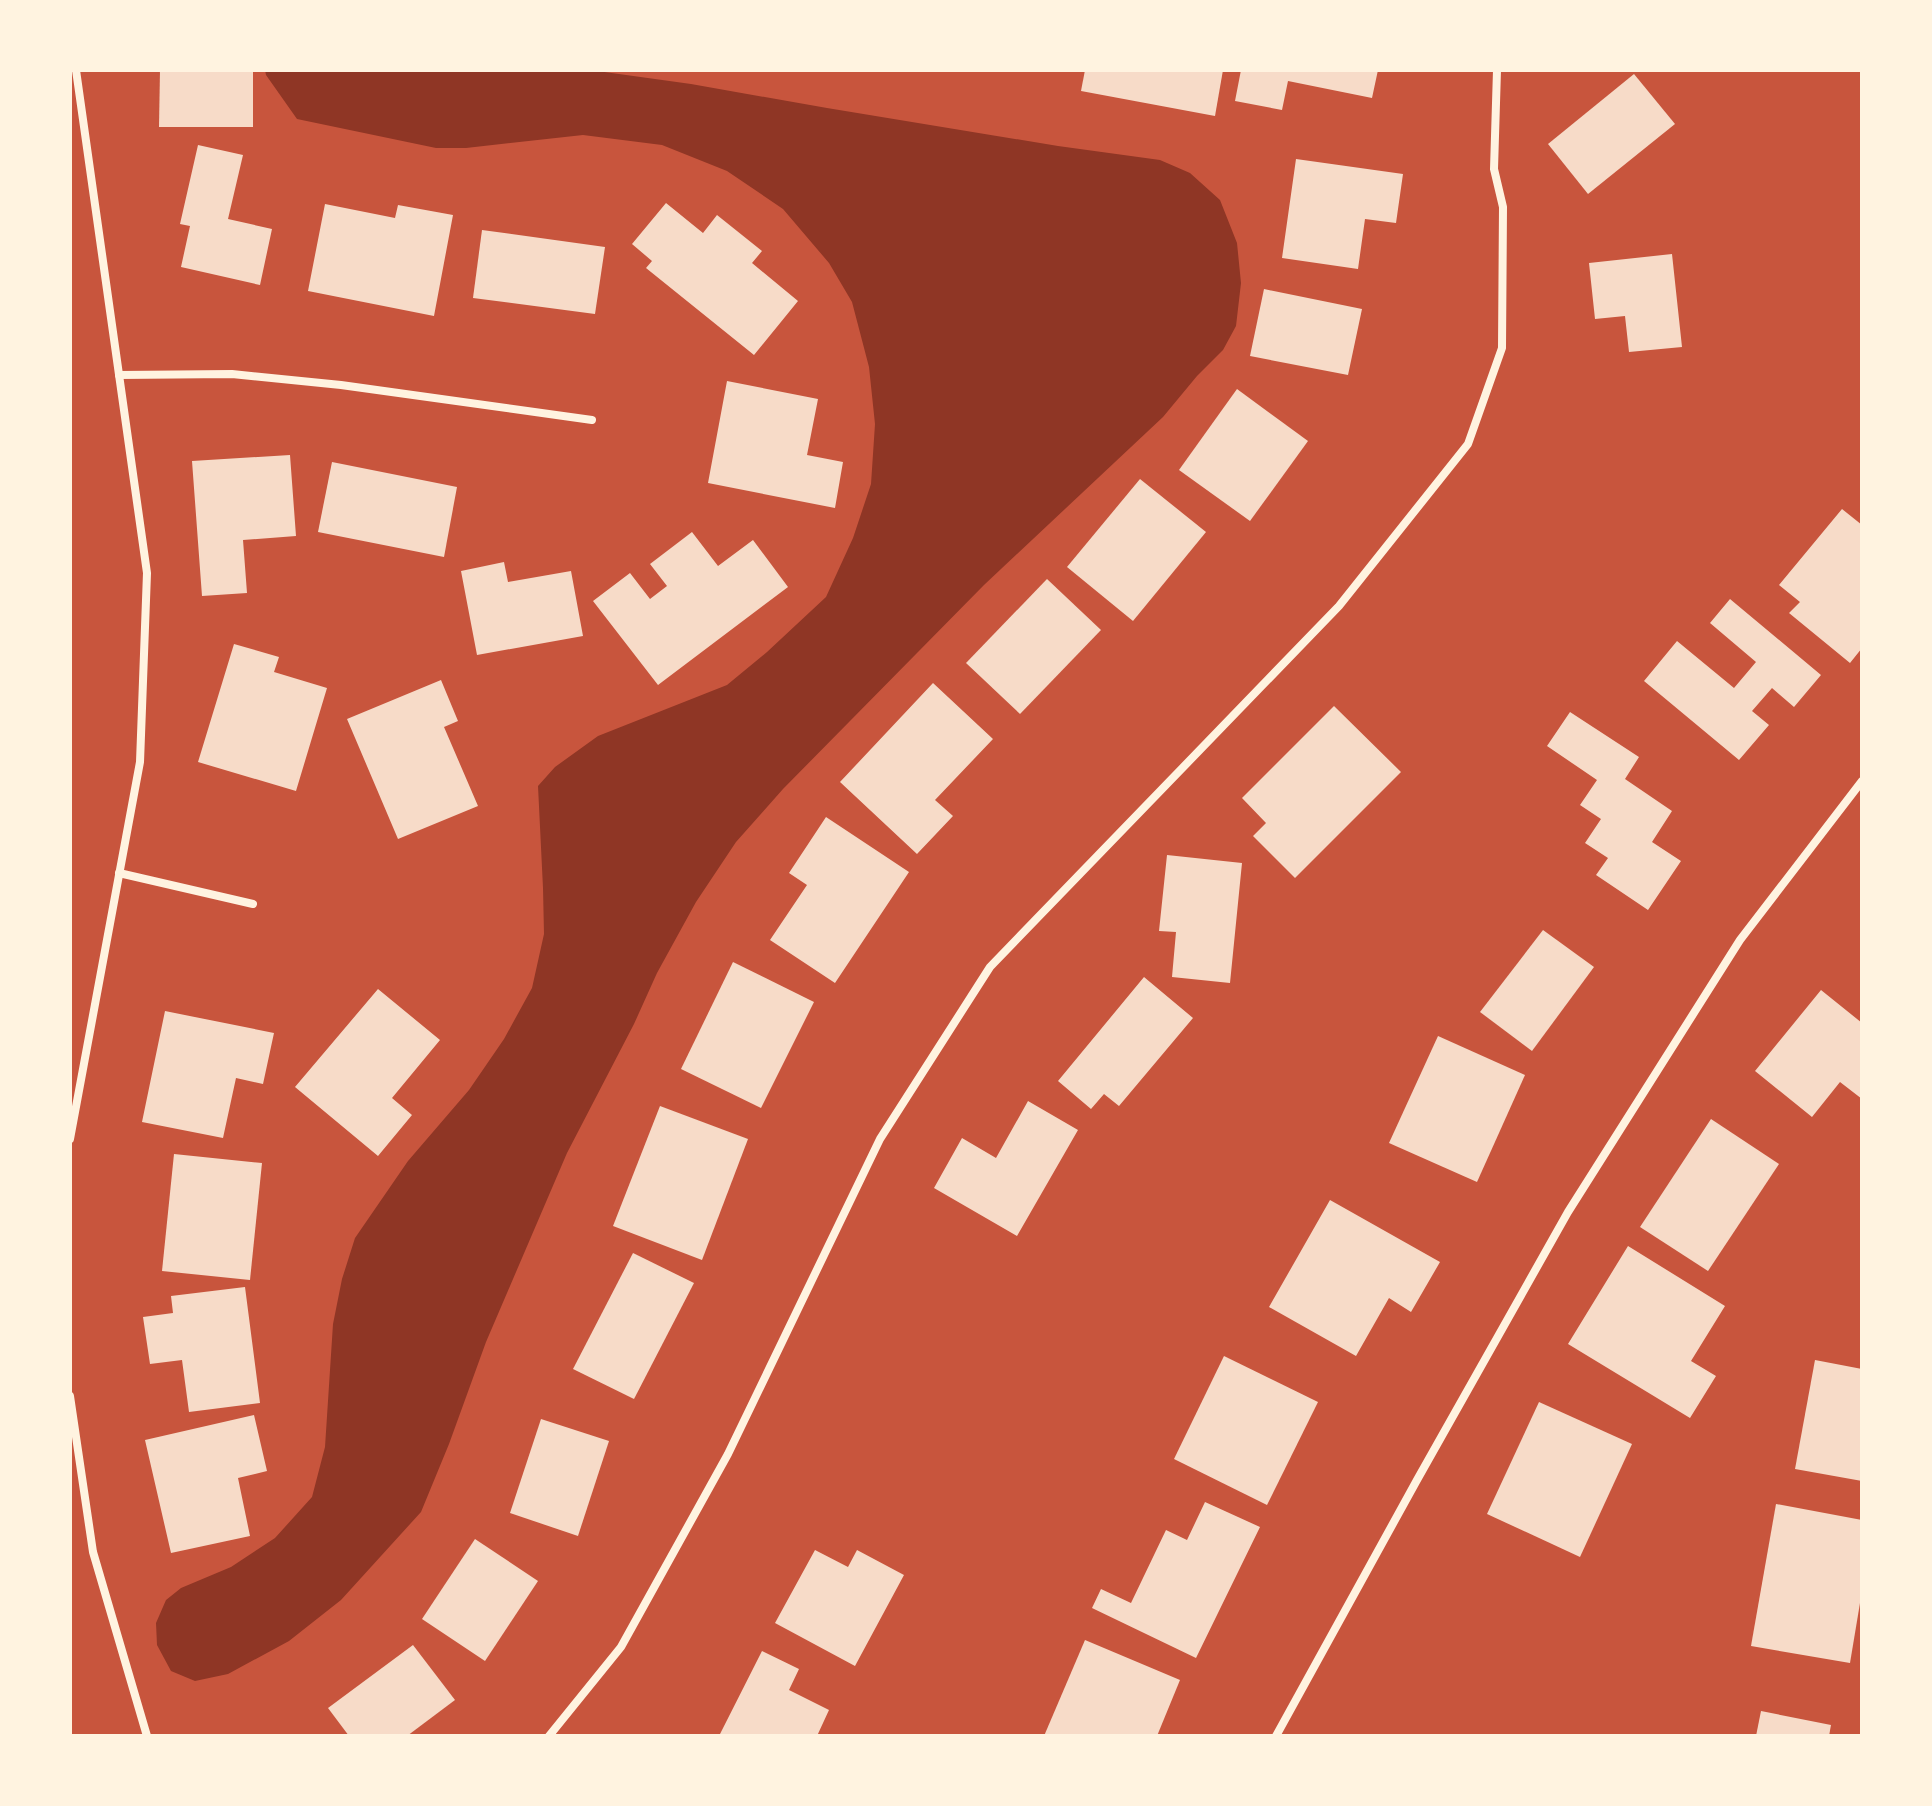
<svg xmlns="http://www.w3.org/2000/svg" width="1932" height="1806" font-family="'Zilla Slab',serif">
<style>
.water{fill:#8f3625}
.building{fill:#f7dbc8}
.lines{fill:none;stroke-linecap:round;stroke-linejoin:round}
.minor{stroke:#fff3e0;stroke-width:8}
</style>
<rect width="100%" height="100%" fill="#c8553d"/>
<path class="water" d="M265,70H590L691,84L827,108L1058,146L1160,160L1190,173L1220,200L1237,243L1241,283L1236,326L1223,350L1197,376L1163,417L984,585L783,789L736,842L696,902L657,973L634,1024L567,1153L486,1342L449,1444L421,1512L341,1600L289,1641L228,1674L195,1681L171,1671L157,1645L156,1623L166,1600L181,1588L231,1567L275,1538L312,1497L325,1447L333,1324L342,1279L355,1238L408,1161L469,1090L504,1039L532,988L544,934L543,888L538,786L555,767L598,736L727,685L767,652L826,597L853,538L871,484L875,424L869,367L852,302L829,263L783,209L727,171L662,145L583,135L466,148H436L297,119L266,75Z"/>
<g class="building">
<path d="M160,70H253V127H159Z"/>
<path d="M1085,70H1223L1215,116L1081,91Z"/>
<path d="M1241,70H1378L1372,98L1288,81L1282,110L1235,101Z"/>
<path d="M1634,74L1675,124L1588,194L1548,144Z"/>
<path d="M198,145L243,155L228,219L272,229L260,285L181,267L190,226L180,224Z"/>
<path d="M1296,159L1403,174L1396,223L1365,219L1358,269L1282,258Z"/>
<path d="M666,203L703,233L717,215L762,251L752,263L798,301L754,355L646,268L652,261L632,244Z"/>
<path d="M325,204L395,218L398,205L453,215L434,316L308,291Z"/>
<path d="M482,230L605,247L595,314L473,298Z"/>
<path d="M1672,254L1682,347L1629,352L1625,316L1595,319L1589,263Z"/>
<path d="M1264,289L1362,309L1348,375L1250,356Z"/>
<path d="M727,381L818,399L807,455L843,462L835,508L708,483Z"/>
<path d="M1237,389L1308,441L1250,521L1179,470Z"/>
<path d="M290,455L296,536L243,540L247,593L202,596L192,461Z"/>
<path d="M332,462L457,487L444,557L318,532Z"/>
<path d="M1140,479L1206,532L1133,621L1067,567Z"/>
<path d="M1842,509L1862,525V648L1850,663L1789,613L1800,602L1779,585Z"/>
<path d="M692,532L718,566L753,540L788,587L658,685L593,601L630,573L650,599L667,586L650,564Z"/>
<path d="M504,562L508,582L571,571L583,636L477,655L461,571Z"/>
<path d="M1047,579L1101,630L1020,714L966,663Z"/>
<path d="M1730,599L1821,675L1794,707L1772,688L1752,711L1769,725L1739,760L1644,681L1677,641L1734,688L1756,662L1710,623Z"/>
<path d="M234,644L279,657L274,672L327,688L296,791L198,762Z"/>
<path d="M441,680L458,721L444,727L478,806L398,839L347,719Z"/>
<path d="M933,683L993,739L935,800L953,816L917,854L840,782Z"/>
<path d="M1334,706L1401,772L1295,878L1253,836L1266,823L1242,798Z"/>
<path d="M1570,712L1639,757L1625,779L1672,811L1652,842L1681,861L1648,910L1596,875L1608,858L1585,843L1601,819L1580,805L1597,780L1547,746Z"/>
<path d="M826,817L909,872L835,983L770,940L807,885L789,873Z"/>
<path d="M1167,855L1242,863L1230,983L1172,977L1176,932L1159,931Z"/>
<path d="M1543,930L1594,967L1532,1051L1480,1012Z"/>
<path d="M733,962L814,1002L761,1108L681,1069Z"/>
<path d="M1144,977L1193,1018L1119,1106L1104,1094L1091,1109L1058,1081Z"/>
<path d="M378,989L440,1040L392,1098L412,1115L378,1156L295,1087Z"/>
<path d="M1821,990L1862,1023V1099L1840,1082L1812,1117L1755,1071Z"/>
<path d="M165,1011L274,1033L263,1084L236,1078L223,1138L142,1122Z"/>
<path d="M1438,1036L1525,1075L1477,1182L1389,1143Z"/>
<path d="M1028,1101L1078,1130L1017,1236L934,1188L962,1138L996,1158Z"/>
<path d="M660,1106L748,1139L702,1260L613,1226Z"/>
<path d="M1711,1119L1779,1164L1708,1271L1640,1227Z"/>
<path d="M174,1154L262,1163L250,1280L162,1271Z"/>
<path d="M1330,1200L1440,1262L1411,1312L1389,1298L1356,1356L1269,1307Z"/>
<path d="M1628,1246L1725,1306L1691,1361L1716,1376L1690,1418L1568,1344Z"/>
<path d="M633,1253L694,1283L634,1399L573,1369Z"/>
<path d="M245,1287L260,1403L189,1412L182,1360L150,1364L143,1317L173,1313L171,1296Z"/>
<path d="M1224,1356L1318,1402L1267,1505L1174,1459Z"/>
<path d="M1815,1360L1862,1369V1481L1795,1469Z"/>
<path d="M1539,1402L1632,1444L1580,1557L1487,1514Z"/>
<path d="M254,1415L267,1471L238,1478L250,1536L171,1553L145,1440Z"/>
<path d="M541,1419L609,1441L578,1536L510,1513Z"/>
<path d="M1205,1502L1260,1527L1196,1658L1092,1608L1101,1589L1131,1603L1166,1530L1187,1540Z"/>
<path d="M1776,1504L1862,1520V1591L1850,1663L1751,1646Z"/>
<path d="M475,1539L538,1581L485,1661L422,1619Z"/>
<path d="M815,1550L848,1567L857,1550L904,1575L855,1666L775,1623Z"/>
<path d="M1085,1640L1180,1680L1157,1736H1044Z"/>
<path d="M413,1645L455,1700L407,1736H349L328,1708Z"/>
<path d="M762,1651L799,1669L789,1690L829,1710L817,1736H719Z"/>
<path d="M1761,1711L1831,1725L1829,1736H1756Z"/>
</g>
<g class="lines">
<g class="minor">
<path d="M119,375L232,374L341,385L592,420"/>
<path d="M119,873L253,904"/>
<path d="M70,1139L140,762L147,573L76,70"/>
<path d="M70,1396L93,1552L147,1736"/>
<path d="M549,1736L621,1647L728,1454L880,1139L990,967L1339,606L1468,444L1502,348L1503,207L1494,169L1497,70"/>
<path d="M1276,1736L1417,1480L1568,1212L1740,940L1862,781"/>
</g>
</g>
<rect width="1932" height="1806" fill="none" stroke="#fff3e0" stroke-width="144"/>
</svg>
